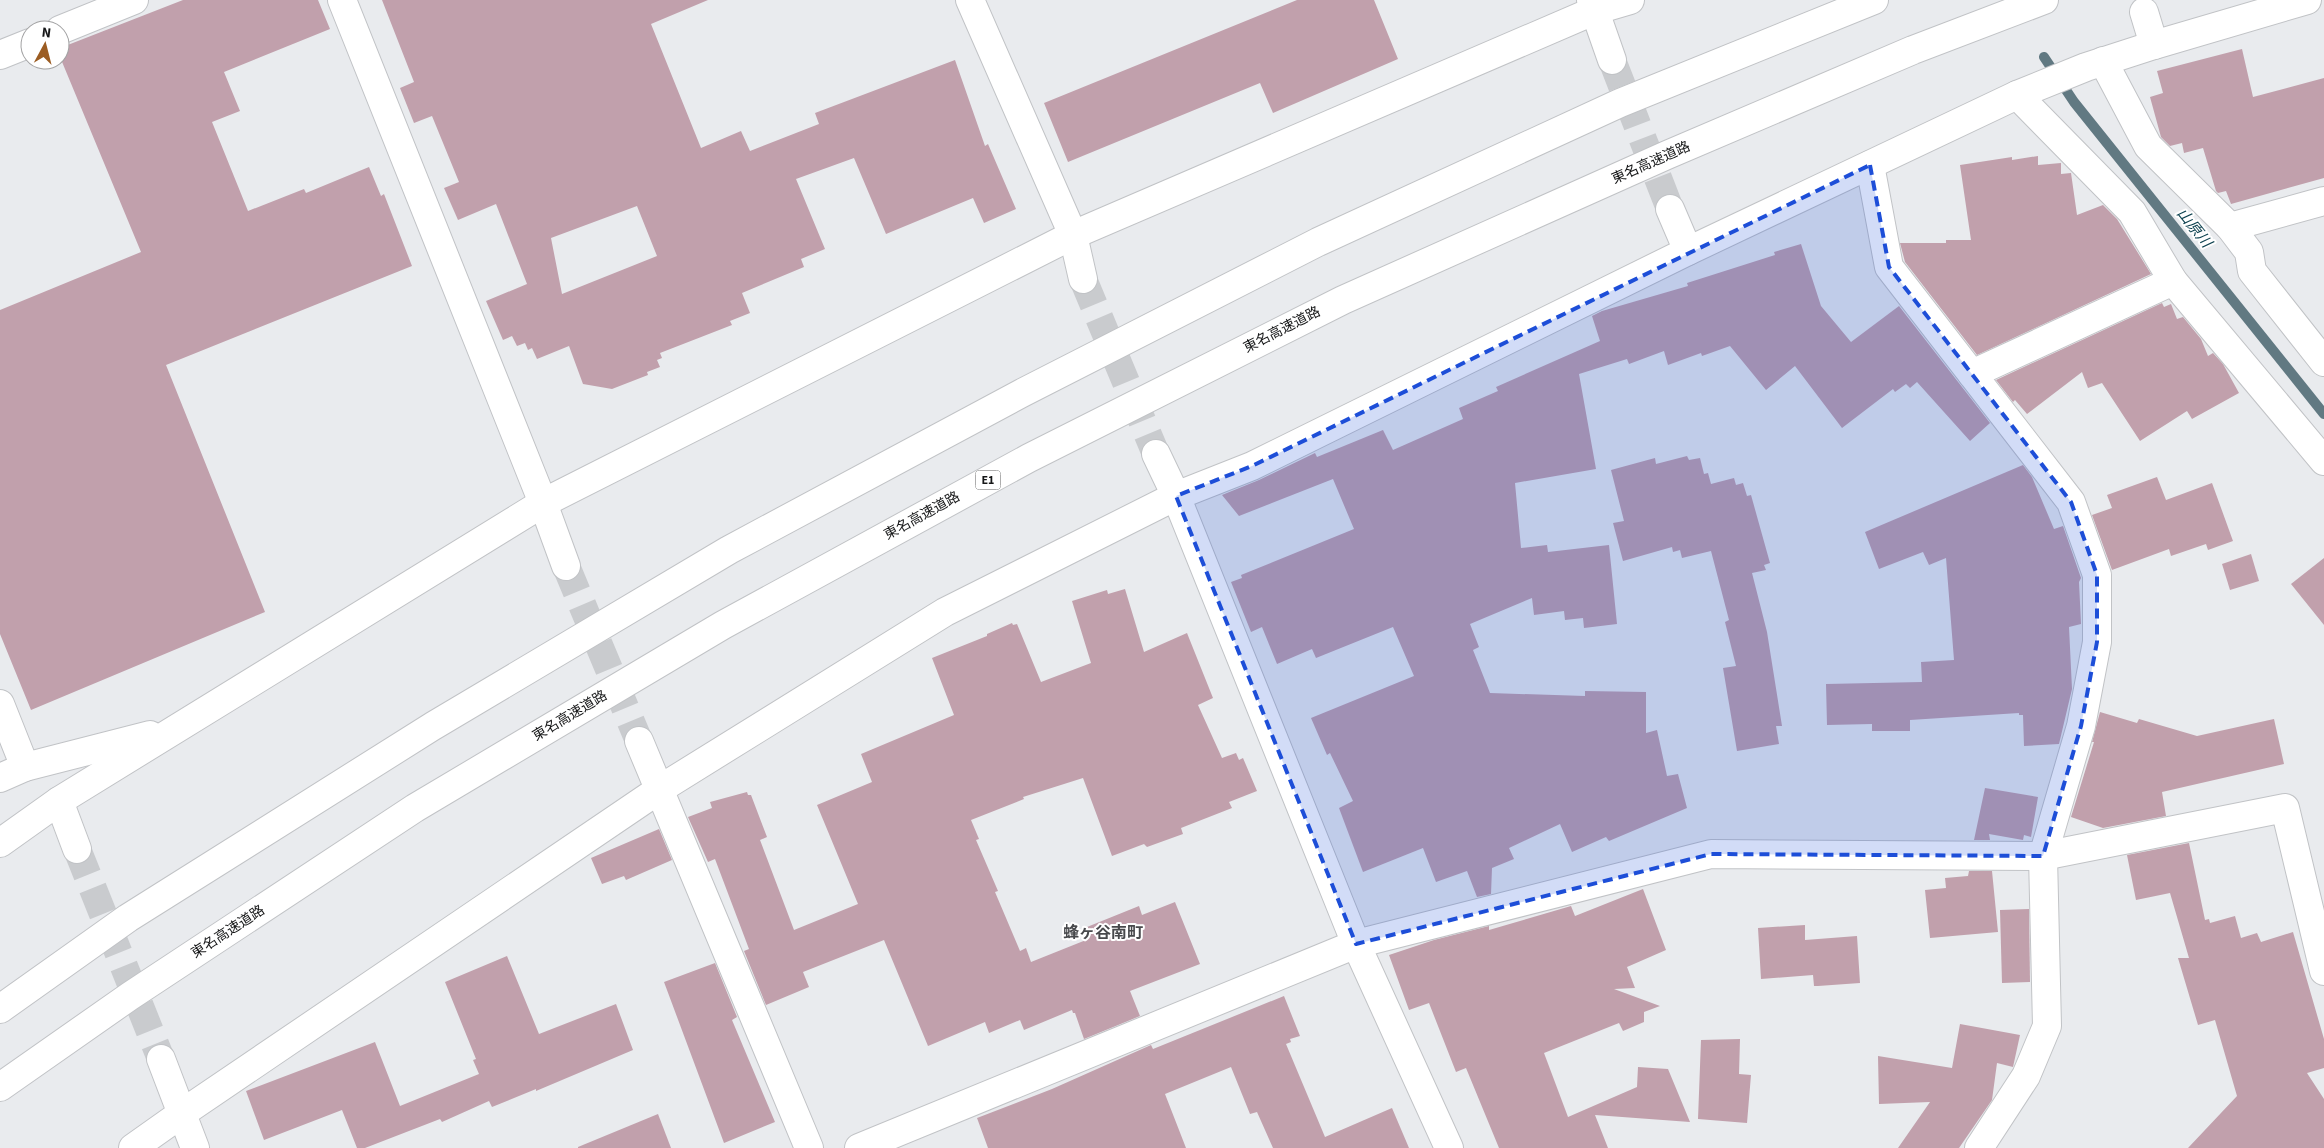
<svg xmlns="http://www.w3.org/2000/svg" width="2324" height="1148" font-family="'Source Sans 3','Noto Sans JP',sans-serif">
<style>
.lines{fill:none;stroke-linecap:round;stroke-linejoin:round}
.stream{stroke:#617982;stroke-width:10}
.building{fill:#c1a0ac;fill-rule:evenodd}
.minor-tunnel{stroke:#c9cbce;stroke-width:28;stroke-dasharray:28 14;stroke-linecap:butt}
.minor-casing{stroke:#c1c3c6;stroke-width:30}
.motorway-casing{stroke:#c1c3c6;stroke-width:30}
.minor{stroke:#fff;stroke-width:28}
.motorway{stroke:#fff;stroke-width:28}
.marked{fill:#1d4ed8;fill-opacity:0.2;stroke:#1d4ed8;stroke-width:4;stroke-dasharray:10 6;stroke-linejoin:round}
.labels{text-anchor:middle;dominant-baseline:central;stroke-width:4;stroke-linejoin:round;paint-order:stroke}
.shield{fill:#fff;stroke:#5c5d5d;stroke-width:1}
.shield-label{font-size:12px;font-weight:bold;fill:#161718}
.street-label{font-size:14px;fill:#161718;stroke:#fff}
.water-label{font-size:15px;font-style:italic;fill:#093e4c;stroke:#fff}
.quarter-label{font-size:16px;font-weight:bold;fill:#48494c;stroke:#fff}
</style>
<rect width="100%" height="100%" fill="#e9ebee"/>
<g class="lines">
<path class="stream" d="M2044,57L2074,102L2324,414"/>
</g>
<g class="building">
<path d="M183,0H318L330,29L224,72L240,111L212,122L248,211L304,189L306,193L369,167L381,196L384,194L412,266L166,365L265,612L31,710L0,634V310L141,252L60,57V48Z"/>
<path d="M382,0H708L651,24L701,148L741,131L750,151L819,124L815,113L955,60L985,146L988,144L1016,209L984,223L973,198L886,234L854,158L796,179L825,249L801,259L804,267L742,293L750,313L730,321L732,325L660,353L662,358L657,360L660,367L647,372L648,375L612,389L583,384L569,346L537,359L532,348L528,350L525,343L517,346L512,336L503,340L486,301L527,284L496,204L458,220L444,188L459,182L432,116L414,123L400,88L414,82ZM637,206L657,256L562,294L551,238Z"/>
<path d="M1297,0H1374L1398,59L1273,113L1260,83L1068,162L1044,103Z"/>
<path d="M2242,49L2253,97L2324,78V178L2231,204L2226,191L2218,193L2216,191L2203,148L2184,153L2182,143L2170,146L2161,137L2150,97L2163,93L2157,71Z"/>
<path d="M2038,156V165L2061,163V174L2071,173L2077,215L2103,205L2117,219L2151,274L1977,355L1905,262L1900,243H1946V240H1971L1960,165L2012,157V160Z"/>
<path d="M1801,244L1821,306L1851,342L1899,306L1990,423L1970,441L1917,382L1910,388L1906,384L1895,392L1893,389L1842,428L1795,366L1766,390L1730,346L1702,356L1701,353L1668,365L1664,351L1629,364L1627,359L1579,374L1596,469L1515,483L1521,548L1547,545L1548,552L1609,545L1617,624L1584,628L1583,618L1565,620L1564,611L1534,615L1532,598L1470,624L1479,647L1473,650L1490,693L1585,696V691L1646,692V733L1657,730L1667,776L1678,774L1687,808L1609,841L1606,837L1572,852L1560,824L1509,848L1514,859L1492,868L1491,894L1477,897L1467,871L1436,882L1423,848L1363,872L1339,808L1353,801L1330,753L1327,755L1311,718L1414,676L1393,627L1316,658L1312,649L1277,664L1262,627L1251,632L1231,582L1242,578L1241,575L1354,529L1333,479L1239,516L1222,495L1259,480L1315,453L1317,457L1383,430L1393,450L1463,419L1459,408L1498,391L1496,387L1600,341L1592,316L1602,311L1688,286L1687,283L1775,255L1774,252Z"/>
<path d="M2162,303L2164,307L2171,304L2177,319L2183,317L2201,339L2208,356L2213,353L2223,364L2239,393L2192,419L2187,411L2140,441L2102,383L2088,388L2082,372L2027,414L2015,400L2013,402L1996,380Z"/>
<path d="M1687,456L1689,460L1700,458L1704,474L1708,473L1711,484L1734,478L1736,485L1743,483L1747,496L1751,495L1770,563L1764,565L1766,570L1752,573L1767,632L1782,726H1776L1779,744L1737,751L1723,668L1736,666L1725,622L1729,620L1711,551L1682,558L1680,550L1673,552L1672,547L1623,561L1613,523L1624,521L1611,470L1655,458L1656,464Z"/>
<path d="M2023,465L2032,477L2054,529L2063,526L2081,578L2079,582L2081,624L2069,627L2072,689L2059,744L2024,746L2023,715H2019V713L1910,720V731H1872V724L1827,725L1826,684L1922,682L1921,662L1954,660L1946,558L1929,565L1923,552L1879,569L1865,532Z"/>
<path d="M2157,477L2166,500L2212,483L2233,541L2208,550L2206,544L2171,556L2169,549L2112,570L2092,515L2112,508L2107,495Z"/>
<path d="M2251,554L2259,581L2230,590L2222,564Z"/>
<path d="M2324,558V625L2291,584Z"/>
<path d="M1125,589L1144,652L1187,633L1213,698L1198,705L1222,758L1236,753L1239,760L1243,758L1257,791L1229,802L1232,808L1181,828L1183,834L1147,847L1144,844L1112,856L1083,778L1023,797L1024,799L971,820L979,839L976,840L998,891L995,892L1020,951L1026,948L1031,962L1086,940L1082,929L1139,906L1142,915L1175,902L1200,964L1130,991L1140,1016L1084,1039L1075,1013H1073L1072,1010L1024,1030L1020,1020L989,1033L985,1022L928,1046L884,940L803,972L809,987L766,1005L744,951L749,949L715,859L708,862L688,817L712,808L710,802L747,792L748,795H751L767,837L760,840L794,930L858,904L817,805L872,782L861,754L954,715L932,658L987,636V634L1012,623L1013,625L1017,624L1041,682L1091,663L1072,601L1107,590L1108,594Z"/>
<path d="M2100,712L2137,723L2139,719L2197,736L2274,719L2284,764L2162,792L2166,816L2103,828L2071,817L2094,742H2092Z"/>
<path d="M1985,788L2038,797L2031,837L2024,835L2023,840L1989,834L1990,840H1974Z"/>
<path d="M659,829L672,860L626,880L624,876L602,884L591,858Z"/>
<path d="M2189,843L2205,920L2209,919L2210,923L2235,916L2241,938L2257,933L2261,942L2293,932L2324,1039V1068L2307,1073L2324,1099V1148H2188L2237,1096L2215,1020L2198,1025L2178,958H2189L2170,893L2136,900L2127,855Z"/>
<path d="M1969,871H1992L1998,932L1930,938L1925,890L1946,888L1945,878L1968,876Z"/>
<path d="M1643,889L1666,950L1627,967L1635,988L1614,989L1660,1006L1644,1012V1022L1623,1031L1619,1023L1544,1053L1568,1117L1637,1087L1638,1067L1668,1069L1690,1122L1595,1115L1608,1148H1499L1466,1068L1456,1072L1429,1003L1409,1010L1389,955L1434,940L1489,926V930L1571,906L1575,916Z"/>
<path d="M2029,909L2030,982L2002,983L2000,910Z"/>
<path d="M1805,925V940L1857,936L1860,983L1818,986H1814L1813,975L1761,979L1758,928Z"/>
<path d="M507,956L539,1034L616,1004L633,1050L536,1091V1089L492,1107L489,1101L442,1122L440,1119L365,1148H357L342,1110L264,1140L246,1091L375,1042L400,1106L479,1074L473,1060L476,1059L445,982Z"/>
<path d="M715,963L737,1017L732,1020L775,1122L724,1143L664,982Z"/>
<path d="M1284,996L1300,1036L1290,1039L1291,1042L1286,1044L1325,1137L1392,1108L1409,1148H1273L1257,1112L1250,1114L1231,1067L1165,1094L1186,1148H988L977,1118L1052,1089L1151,1045L1153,1049Z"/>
<path d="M1960,1024L2020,1035L2013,1067L1997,1063L1992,1100L1959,1148H1898L1930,1102L1879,1104L1878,1056L1952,1068Z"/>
<path d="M1740,1039L1739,1074L1751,1075L1747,1123L1698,1119L1701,1040Z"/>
<path d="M658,1114L671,1148H578V1147Z"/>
</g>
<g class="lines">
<g class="minor-tunnel">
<path d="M1612,60L1670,209"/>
<path d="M1083,279L1156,454"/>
<path d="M566,566L639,741"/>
<path d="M77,849L161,1059"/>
</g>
<defs>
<g id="minor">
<path d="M342,0L543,503L566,566"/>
<path d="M970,0L1073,235L1083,279"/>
<path d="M1591,0L1612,60"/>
<path d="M2144,12L2154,45"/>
<path d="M60,30L134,0"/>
<path d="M0,55L30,43"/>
<path d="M2103,61L2148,146L2230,227L2249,252L2252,271L2324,362"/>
<path d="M2017,95L2132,212L2173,281L2324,461"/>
<path d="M1870,165L1889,267L2071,502L2097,575V642L2081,726L2043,856L2047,1026L2026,1076L1979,1148"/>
<path d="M1670,209L1688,251"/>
<path d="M2230,227L2324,201"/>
<path d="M1972,374L2173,281"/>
<path d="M1156,454L1176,496L1356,944L1449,1148"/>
<path d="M0,704L25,767"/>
<path d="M639,741L809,1148"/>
<path d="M0,778L25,767L150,735"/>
<path d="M59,801L77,849"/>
<path d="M0,843L59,801L543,503L1073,235L1596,10L1630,0"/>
<path d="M161,1059L195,1148"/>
<path d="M133,1148L181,1114L660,789L945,612L1176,496L1252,466L1688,251L2017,95L2086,67L2154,45L2307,0"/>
<path d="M859,1148L1356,944L1711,854L2043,856L2285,808L2324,971"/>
</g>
<g id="motorway">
<path d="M0,1009L128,918L433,726L729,550L1022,393L1318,242L1620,103L1874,0"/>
<path d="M0,1087L130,996L415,808L723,625L1029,458L1343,300L1667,155L1913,50L2044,0"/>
</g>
</defs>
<use href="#minor" class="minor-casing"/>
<use href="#motorway" class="motorway-casing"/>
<use href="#minor" class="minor"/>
<use href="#motorway" class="motorway"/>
</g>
<path class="marked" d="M1870,165L1889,267L2071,502L2097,575V642L2081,726L2043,856L1711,854L1356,944L1176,496L1252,466Z"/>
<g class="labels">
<rect class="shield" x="975.5" y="470.5" width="25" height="19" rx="4"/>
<g class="shield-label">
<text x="988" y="480">E1</text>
</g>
<g class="street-label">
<text transform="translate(1651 163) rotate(-24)">東名高速道路</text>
<text transform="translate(1282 330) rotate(-27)">東名高速道路</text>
<text transform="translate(922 516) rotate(-29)">東名高速道路</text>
<text transform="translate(570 716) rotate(-31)">東名高速道路</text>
<text transform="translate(228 932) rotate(-33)">東名高速道路</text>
</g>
<g class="water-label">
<text transform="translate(2194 228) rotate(51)">山原川</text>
</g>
<g class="quarter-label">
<text x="1103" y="933">蜂ヶ谷南町</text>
</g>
</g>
<g transform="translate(45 45) rotate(7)"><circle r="24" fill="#ffffff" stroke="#a2a2a3"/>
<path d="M0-4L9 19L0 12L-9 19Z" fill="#9b5c22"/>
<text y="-8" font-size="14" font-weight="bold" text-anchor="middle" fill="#161718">N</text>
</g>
</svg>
